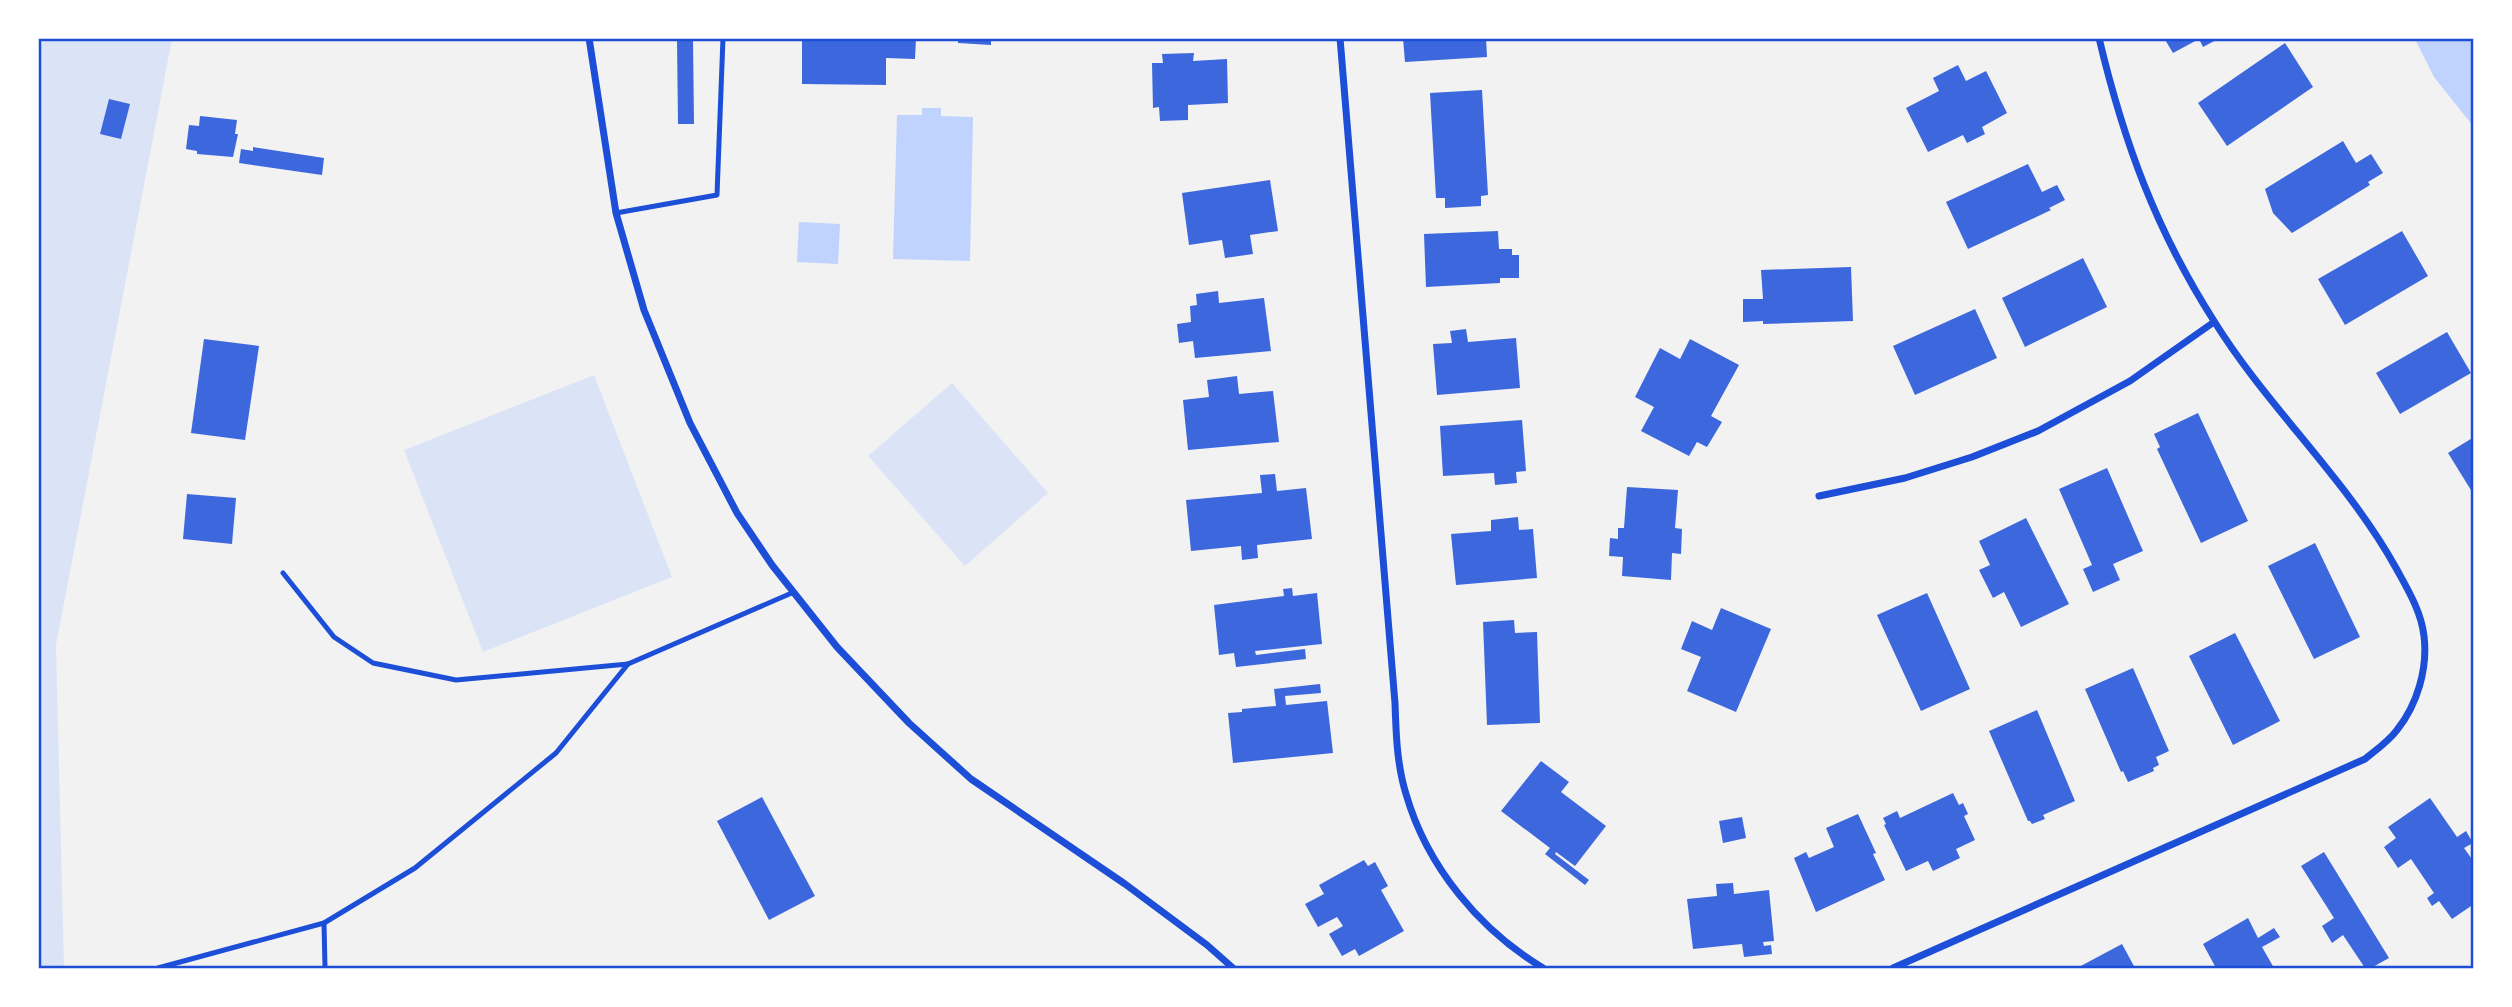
<svg xmlns="http://www.w3.org/2000/svg" width="2512" height="1007" font-family="Commissioner,sans-serif">
<style>
.green{fill:#dbe4f7}
.water{fill:#bfd3fe}
.building{fill:#3d67dc}
.lines{fill:none;stroke-linecap:round;stroke-linejoin:round}
.service{stroke:#1d4ed8;stroke-width:5}
.minor{stroke:#1d4ed8;stroke-width:7}
.neatline{fill:none;stroke:#1d4ed8;stroke-width:2.5}
</style>
<rect width="100%" height="100%" fill="#f2f2f2"/>
<g class="green">
<path d="M38,39H172L56,645L64,968H38Z"/>
<path d="M594,375L672,577L483,652L404,450Z"/>
<path d="M952,383L1048,493L965,566L868,456Z"/>
</g>
<g class="water">
<path d="M2415,39H2473V126L2434,77Z"/>
<path d="M922,108H941V116L973,117L970,261L893,259L897,115H922Z"/>
<path d="M799,222L840,224L838,264L797,262Z"/>
</g>
<g class="building">
<path d="M802,38H916L915,59L886,58V85L802,84Z"/>
<path d="M958,38H991V45L958,43Z"/>
<path d="M1403,38H1486L1487,57L1405,62Z"/>
<path d="M2164,38H2220L2203,47L2199,39L2173,53Z"/>
<path d="M677,40H693L694,124H678Z"/>
<path d="M2285,43L2313,87L2227,146L2198,103Z"/>
<path d="M1194,53L1193,61L1227,59L1228,103L1188,105V120L1160,121L1159,107L1153,108L1152,63H1163L1162,54Z"/>
<path d="M1958,65L1966,81L1986,71L2007,113L1982,127L1985,134L1967,143L1963,135L1928,152L1906,108L1939,91L1933,78Z"/>
<path d="M1482,90L1488,195L1481,196V206L1445,208V198H1436L1430,93Z"/>
<path d="M109,99L130,104L121,139L100,134Z"/>
<path d="M200,116L237,120L235,134H238L233,157L197,154V151L186,149L189,125L199,126Z"/>
<path d="M2343,141L2356,163L2371,154L2383,173L2368,182L2370,185L2292,233L2273,213L2265,189Z"/>
<path d="M253,147L324,158L322,175L239,163L241,149L253,151Z"/>
<path d="M2028,164L2042,192L2057,185L2065,200L2049,208L2051,210L1968,249L1946,202Z"/>
<path d="M1270,180L1278,231L1250,235L1253,254L1225,258L1222,240L1189,245L1182,193Z"/>
<path d="M1498,231L1499,249H1512V255H1519V278H1500V283L1426,287L1424,234Z"/>
<path d="M2402,231L2428,276L2345,325L2318,279Z"/>
<path d="M2083,258L2107,307L2025,347L2002,298Z"/>
<path d="M1851,267L1853,321L1763,324V321L1743,322V299H1763L1761,270Z"/>
<path d="M1218,291L1219,303L1264,298L1271,351L1195,358L1193,341L1179,343L1177,324L1191,322L1190,306L1197,305L1196,294Z"/>
<path d="M1975,309L1997,358L1915,395L1893,346Z"/>
<path d="M1466,329L1468,342L1516,338L1520,388L1437,395L1433,344L1452,343L1450,331Z"/>
<path d="M2447,332L2471,373L2400,414L2376,373Z"/>
<path d="M204,339L259,346L245,440L191,433Z"/>
<path d="M1690,339L1739,365L1711,416L1722,422L1707,447L1697,442L1689,456L1641,431L1654,407L1635,397L1660,348L1680,359Z"/>
<path d="M1237,376L1239,394L1273,391L1279,442L1188,450L1183,400L1209,397L1207,380Z"/>
<path d="M2198,413L2248,521L2201,543L2157,449L2160,447L2154,434Z"/>
<path d="M1522,420L1526,471L1516,472L1517,483L1495,485L1494,473L1443,476L1440,426Z"/>
<path d="M2474,437V495L2448,453Z"/>
<path d="M2107,468L2143,551L2113,564L2120,580L2093,592L2083,569L2092,565L2059,489Z"/>
<path d="M1275,474L1277,491L1306,488L1312,539L1257,545L1258,558L1242,560L1241,546L1191,551L1186,500L1262,493L1260,475Z"/>
<path d="M1627,487L1678,490L1675,528L1682,529L1681,554L1672,553L1671,580L1622,576L1623,557L1609,556L1610,538L1618,539V528H1624Z"/>
<path d="M187,494L236,498L232,544L183,539Z"/>
<path d="M1518,517L1519,530L1533,529L1537,578L1456,585L1451,534L1491,531V520Z"/>
<path d="M2026,518L2069,604L2021,627L2004,592L1993,598L1979,570L1990,565L1979,541Z"/>
<path d="M2315,543L2360,637L2314,659L2268,566Z"/>
<path d="M1292,588L1293,596L1317,593L1322,644L1255,651L1256,655L1305,649L1306,659L1236,667L1234,653L1219,655L1214,605L1284,596L1283,589Z"/>
<path d="M1927,593L1970,689L1921,711L1877,615Z"/>
<path d="M1721,608L1771,629L1736,712L1687,691L1701,657L1681,649L1692,621L1712,630Z"/>
<path d="M1514,620L1515,633L1537,632L1540,723L1487,725L1483,622Z"/>
<path d="M2235,633L2280,721L2233,745L2189,656Z"/>
<path d="M2133,668L2169,751L2156,757L2159,765L2153,768L2154,771L2128,782L2123,771L2121,772L2085,689Z"/>
<path d="M1320,684L1321,693L1285,696L1286,705L1327,701L1333,753L1233,763L1228,713L1242,712V709L1276,706L1274,689Z"/>
<path d="M2037,710L2075,801L2043,815L2045,819L2032,824L2030,821H2028L1989,731Z"/>
<path d="M1541,761L1569,782L1561,792L1606,826L1575,866L1556,852L1555,854L1589,880L1585,885L1545,854L1550,848L1501,811Z"/>
<path d="M1953,793L1959,805L1963,803L1968,814L1964,816L1975,840L1956,849L1960,858L1933,871L1928,861L1906,871L1884,825L1886,824L1883,818L1897,811L1900,818Z"/>
<path d="M762,797L815,896L769,920L717,821Z"/>
<path d="M2430,798L2457,837L2466,831L2473,843L2464,848L2474,862V904L2452,919L2439,901L2432,906L2427,898L2434,893L2411,859L2398,868L2384,847L2396,838L2388,827Z"/>
<path d="M1858,814L1876,853L1873,854L1885,880L1816,912L1794,858L1806,852L1809,858L1834,847L1826,828Z"/>
<path d="M1742,817L1746,838L1723,843L1719,821Z"/>
<path d="M2324,852L2389,958L2371,968H2365L2343,935L2332,943L2322,926L2334,918L2301,866Z"/>
<path d="M1364,860L1368,866L1375,862L1388,886L1381,890L1404,931L1359,956L1355,949L1342,956L1329,934L1343,926L1337,917L1318,927L1305,904L1324,894L1319,885Z"/>
<path d="M1733,883L1734,894L1769,890L1774,941L1763,942L1764,946L1771,945L1772,954L1744,957L1742,944L1693,949L1687,899L1717,896L1716,884Z"/>
<path d="M2248,918L2258,938L2274,928L2280,937L2262,947L2274,968H2216L2203,944Z"/>
<path d="M2122,944L2135,968H2077Z"/>
</g>
<g class="lines">
<g class="service">
<path d="M616,213L717,195L723,38"/>
<path d="M283,573L334,637L373,663L456,680L628,664L794,592"/>
<path d="M324,923L325,968"/>
<path d="M158,968L324,923L415,868L556,753L628,664"/>
</g>
<g class="minor">
<path d="M589,38L616,213L644,310L690,423L737,513L772,565L837,647L909,723L971,779L1125,884L1207,945L1233,968"/>
<path d="M1340,38L1395,703C1396,734 1397,765 1406,794C1427,867 1480,930 1543,968"/>
<path d="M1819,496L1905,478L1972,457L2038,431L2130,381L2214,322"/>
<path d="M1893,968L2365,759C2376,750 2389,741 2397,730C2417,705 2428,669 2424,636C2421,611 2408,590 2396,568C2346,478 2268,408 2214,321C2156,230 2124,143 2099,38"/>
</g>
</g>
<rect width="2512" height="1007" fill="none" stroke="#ffffff" stroke-width="80"/>
<rect x="40" y="40" width="2432" height="927" class="neatline"/>
</svg>
